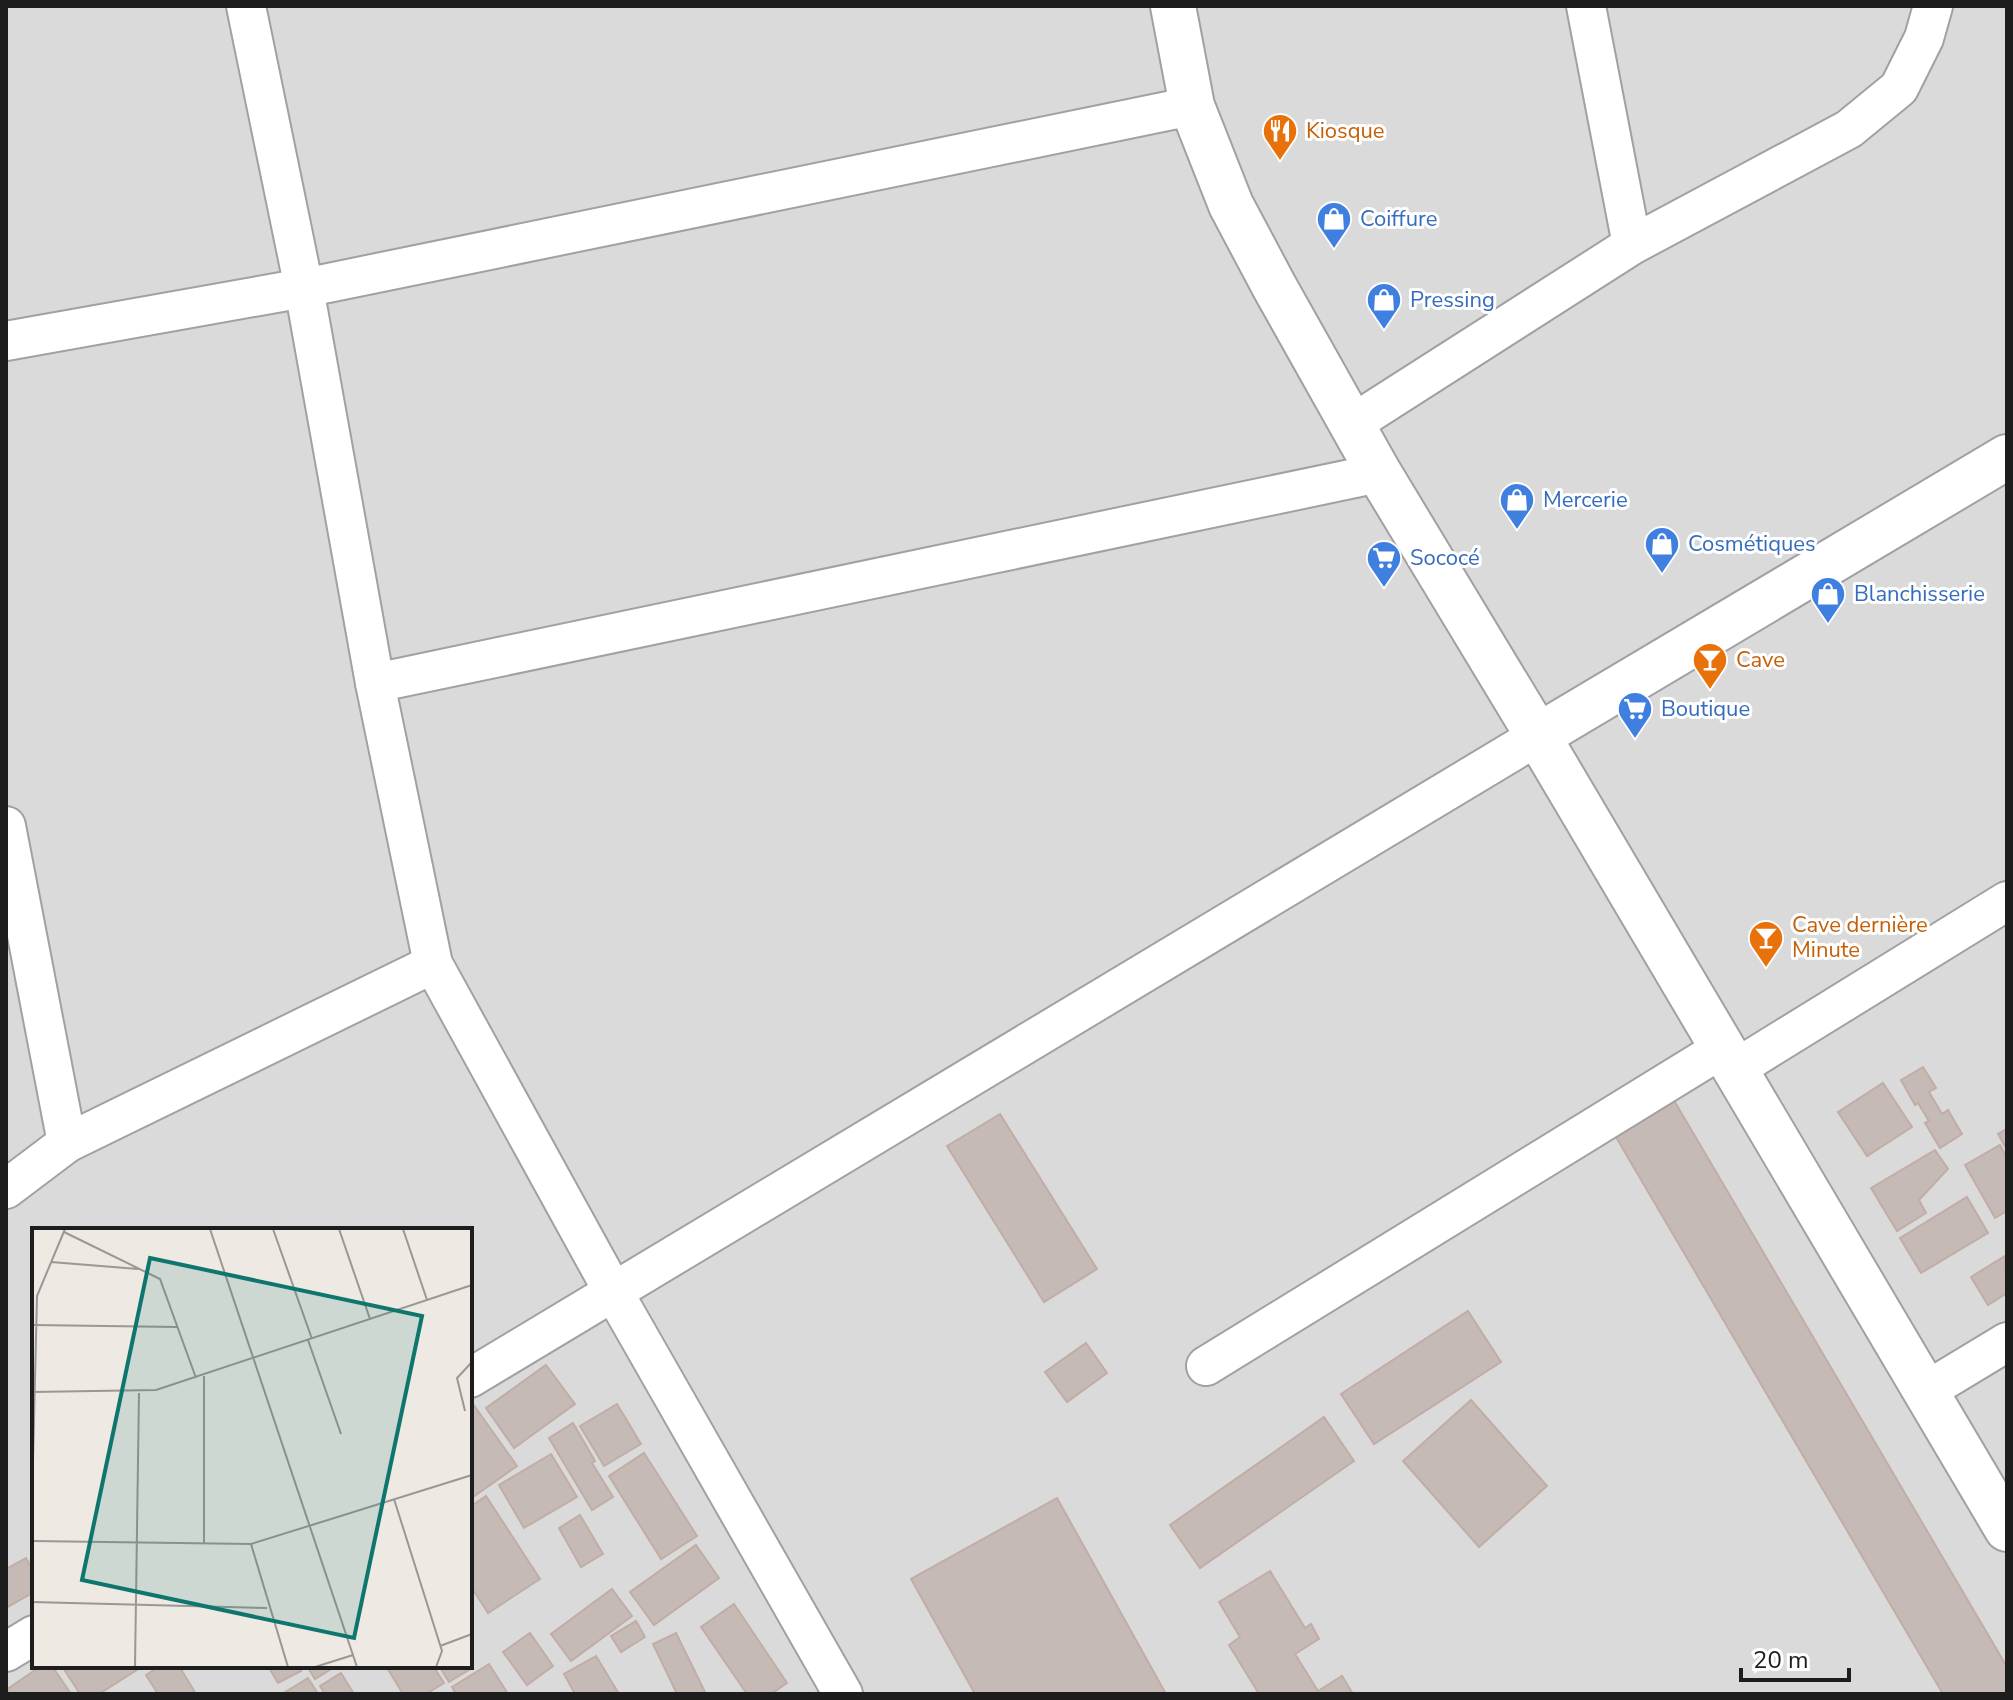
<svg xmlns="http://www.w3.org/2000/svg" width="2013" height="1700" font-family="'Nunito Sans',sans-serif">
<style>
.residential{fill:#dbdada;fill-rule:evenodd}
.building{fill:#c6bab6;stroke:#c0ada6;stroke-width:2}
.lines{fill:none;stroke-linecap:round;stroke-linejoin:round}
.minor-casing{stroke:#a1a1a1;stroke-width:42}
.tertiary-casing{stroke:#a1a1a1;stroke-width:48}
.minor{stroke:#fff;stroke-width:38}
.tertiary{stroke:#fff;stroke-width:44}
.labels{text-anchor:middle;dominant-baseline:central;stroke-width:6;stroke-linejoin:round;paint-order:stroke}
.food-label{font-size:22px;fill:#c56008;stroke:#fff;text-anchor:start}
.shop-label{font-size:22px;fill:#366cbe;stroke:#fff;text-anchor:start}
.inset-road{fill:none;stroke:#9a9794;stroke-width:2}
.view{fill:#0f766e;fill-opacity:0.15;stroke:#0f766e;stroke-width:4}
.inset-edge{fill:none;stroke:#1d1d1d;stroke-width:4}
</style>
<rect width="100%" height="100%" fill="#eee9e3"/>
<path class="residential" d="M6,6H2007V1694H6ZM34,1230H470V1666H34Z"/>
<g class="building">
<path d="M1923,1067L1936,1088L1929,1092L1942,1114L1948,1110L1962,1134L1940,1148L1925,1123L1929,1121L1918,1103L1915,1105L1901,1080Z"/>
<path d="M1883,1083L1912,1127L1867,1156L1838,1112Z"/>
<path d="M1672,1097L2007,1667V1694H1943L1613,1132Z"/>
<path d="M1000,1114L1097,1269L1044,1302L947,1146Z"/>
<path d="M2007,1129V1150L1998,1134Z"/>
<path d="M2000,1145L2007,1158V1211L1995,1218L1965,1165Z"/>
<path d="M1935,1150L1948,1169L1919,1200L1926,1213L1897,1231L1871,1188Z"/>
<path d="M1967,1197L1988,1233L1921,1273L1900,1238Z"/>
<path d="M2005,1256L2007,1293L1988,1305L1971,1277Z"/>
<path d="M1468,1311L1501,1362L1374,1444L1341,1394Z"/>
<path d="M1086,1343L1107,1373L1067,1402L1045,1372Z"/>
<path d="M546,1365L575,1404L514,1448L486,1408Z"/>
<path d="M1471,1400L1547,1486L1479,1547L1403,1461Z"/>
<path d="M473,1404L517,1466L470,1499V1407Z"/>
<path d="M617,1404L641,1444L604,1466L580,1426Z"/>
<path d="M1324,1417L1354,1461L1200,1568L1170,1525Z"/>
<path d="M573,1423L595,1461L592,1463L613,1497L592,1510L549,1438Z"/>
<path d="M644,1453L697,1536L661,1559L609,1476Z"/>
<path d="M551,1454L577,1497L524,1528L499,1485Z"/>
<path d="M486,1496L540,1579L488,1613L470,1585V1507Z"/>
<path d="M1057,1498L1166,1694H975L911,1579Z"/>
<path d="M580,1515L603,1554L581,1567L559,1528Z"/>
<path d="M696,1545L719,1578L654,1625L630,1592Z"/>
<path d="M26,1558L34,1572V1592L6,1608V1569Z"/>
<path d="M1270,1571L1305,1628L1311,1624L1319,1639L1295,1654L1318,1691L1342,1676L1353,1694H1259L1229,1645L1240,1637L1219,1602Z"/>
<path d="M612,1589L632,1616L571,1661L551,1634Z"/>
<path d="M734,1604L787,1683L771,1694H747L701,1627Z"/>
<path d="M636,1621L645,1637L621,1652L611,1636Z"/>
<path d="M530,1633L553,1666L527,1685L503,1652Z"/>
<path d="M676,1633L706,1694H677L653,1644Z"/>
<path d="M596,1656L619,1694H575L564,1674Z"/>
<path d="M470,1664L472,1668L449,1682L439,1666Z"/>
<path d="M489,1664L508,1694H456L452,1687Z"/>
<path d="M41,1666H52L71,1694H6V1690Z"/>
<path d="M62,1666H143L99,1694H80Z"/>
<path d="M160,1666H179L196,1694H158L146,1675Z"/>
<path d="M268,1666H299L301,1671L278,1683Z"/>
<path d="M307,1666H336L315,1679Z"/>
<path d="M386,1666H433L444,1683L426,1694H403Z"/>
<path d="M341,1673L354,1694H325L320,1686Z"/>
<path d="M308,1678L318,1694H282Z"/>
</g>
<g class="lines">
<defs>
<g id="minor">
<path d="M246,6L304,288L375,683L433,964L614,1293L843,1694"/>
<path d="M1586,6L1632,245"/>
<path d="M6,341L304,288L1192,106"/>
<path d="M1352,424L1632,245L1849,129L1899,88L1924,38L1933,6"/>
<path d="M375,683L1379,473"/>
<path d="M6,826L67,1143"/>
<path d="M1735,1069L2007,901"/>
<path d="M6,1189L67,1143L433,964"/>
<path d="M1206,1366L1723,1048"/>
<path d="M470,1378L1538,736"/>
<path d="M1926,1391L2007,1342"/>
<path d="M6,1652L34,1635"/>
</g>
<g id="tertiary">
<path d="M1173,6L1192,106L1231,205L1274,286L1379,473L1538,736L2007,1529"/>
<path d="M1538,736L2007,457"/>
</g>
</defs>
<use href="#minor" class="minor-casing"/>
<use href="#tertiary" class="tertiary-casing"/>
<use href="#minor" class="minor"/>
<use href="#tertiary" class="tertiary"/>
</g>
<defs>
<symbol id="restaurant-pin" viewBox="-11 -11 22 30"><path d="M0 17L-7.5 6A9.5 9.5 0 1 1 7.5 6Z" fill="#e8710a" stroke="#fff"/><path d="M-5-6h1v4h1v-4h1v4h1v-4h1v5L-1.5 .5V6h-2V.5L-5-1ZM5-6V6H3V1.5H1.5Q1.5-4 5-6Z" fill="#fff"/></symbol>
<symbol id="shop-pin" viewBox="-11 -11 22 30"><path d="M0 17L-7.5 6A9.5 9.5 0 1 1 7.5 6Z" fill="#3f7fe0" stroke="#fff"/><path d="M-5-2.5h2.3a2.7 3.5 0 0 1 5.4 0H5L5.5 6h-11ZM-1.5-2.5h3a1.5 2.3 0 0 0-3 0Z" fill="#fff"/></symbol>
<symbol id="supermarket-pin" viewBox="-11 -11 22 30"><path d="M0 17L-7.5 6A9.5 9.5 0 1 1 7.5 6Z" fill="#3f7fe0" stroke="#fff"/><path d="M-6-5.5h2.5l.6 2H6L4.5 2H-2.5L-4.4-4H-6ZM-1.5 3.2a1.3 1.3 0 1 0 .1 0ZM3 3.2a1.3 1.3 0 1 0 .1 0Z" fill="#fff"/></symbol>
<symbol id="bar-pin" viewBox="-11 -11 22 30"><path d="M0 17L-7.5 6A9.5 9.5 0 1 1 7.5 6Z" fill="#e8710a" stroke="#fff"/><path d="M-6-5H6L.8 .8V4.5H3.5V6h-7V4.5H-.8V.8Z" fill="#fff"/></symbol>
</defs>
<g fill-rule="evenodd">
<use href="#restaurant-pin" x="1260" y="111" width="40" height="54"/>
<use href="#shop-pin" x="1314" y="199" width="40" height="54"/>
<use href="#shop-pin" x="1364" y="280" width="40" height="54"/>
<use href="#shop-pin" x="1497" y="480" width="40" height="54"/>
<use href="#shop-pin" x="1642" y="524" width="40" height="54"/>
<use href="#supermarket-pin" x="1364" y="538" width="40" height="54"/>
<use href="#shop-pin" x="1808" y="574" width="40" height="54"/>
<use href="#bar-pin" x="1690" y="640" width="40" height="54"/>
<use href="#supermarket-pin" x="1615" y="689" width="40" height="54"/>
<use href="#bar-pin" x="1746" y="918" width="40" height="54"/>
</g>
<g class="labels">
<g class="food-label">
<text x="1306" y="131">Kiosque</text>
<text x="1736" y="660">Cave</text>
<text x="1792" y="925">Cave dernière<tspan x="1792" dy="25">Minute</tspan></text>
</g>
<g class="shop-label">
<text x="1360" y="219">Coiffure</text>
<text x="1410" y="300">Pressing</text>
<text x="1543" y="500">Mercerie</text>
<text x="1688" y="544">Cosmétiques</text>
<text x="1410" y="558">Sococé</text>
<text x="1854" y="594">Blanchisserie</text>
<text x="1661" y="709">Boutique</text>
</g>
</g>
<g transform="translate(32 1228)">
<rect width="440" height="440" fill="#eee9e3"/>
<path class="inset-road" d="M178,1L325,439M241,1L280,111M307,1L338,91M371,1L395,72M32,4L128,51L164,150M19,34L106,41M1,97L145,99M276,112L309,206M0,164L124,162L440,57M433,183L425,150L440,134M362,271L410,423L404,439M0,275L5,68L33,1M0,313L219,316L440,247M172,315V148M219,316L256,439M0,374L235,380M408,418L440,406M103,439L107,165M283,439L321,427"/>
<path class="view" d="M118,30L390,88L322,410L50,352Z"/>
<rect width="440" height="440" class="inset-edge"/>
</g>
<rect width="2013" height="1700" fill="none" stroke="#1d1d1d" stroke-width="16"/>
<path d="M1741 1668v12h108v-12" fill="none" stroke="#1d1d1d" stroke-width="4"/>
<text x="1753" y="1668" font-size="24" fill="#1d1d1d" stroke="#ffffff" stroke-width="6" paint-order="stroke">20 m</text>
</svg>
